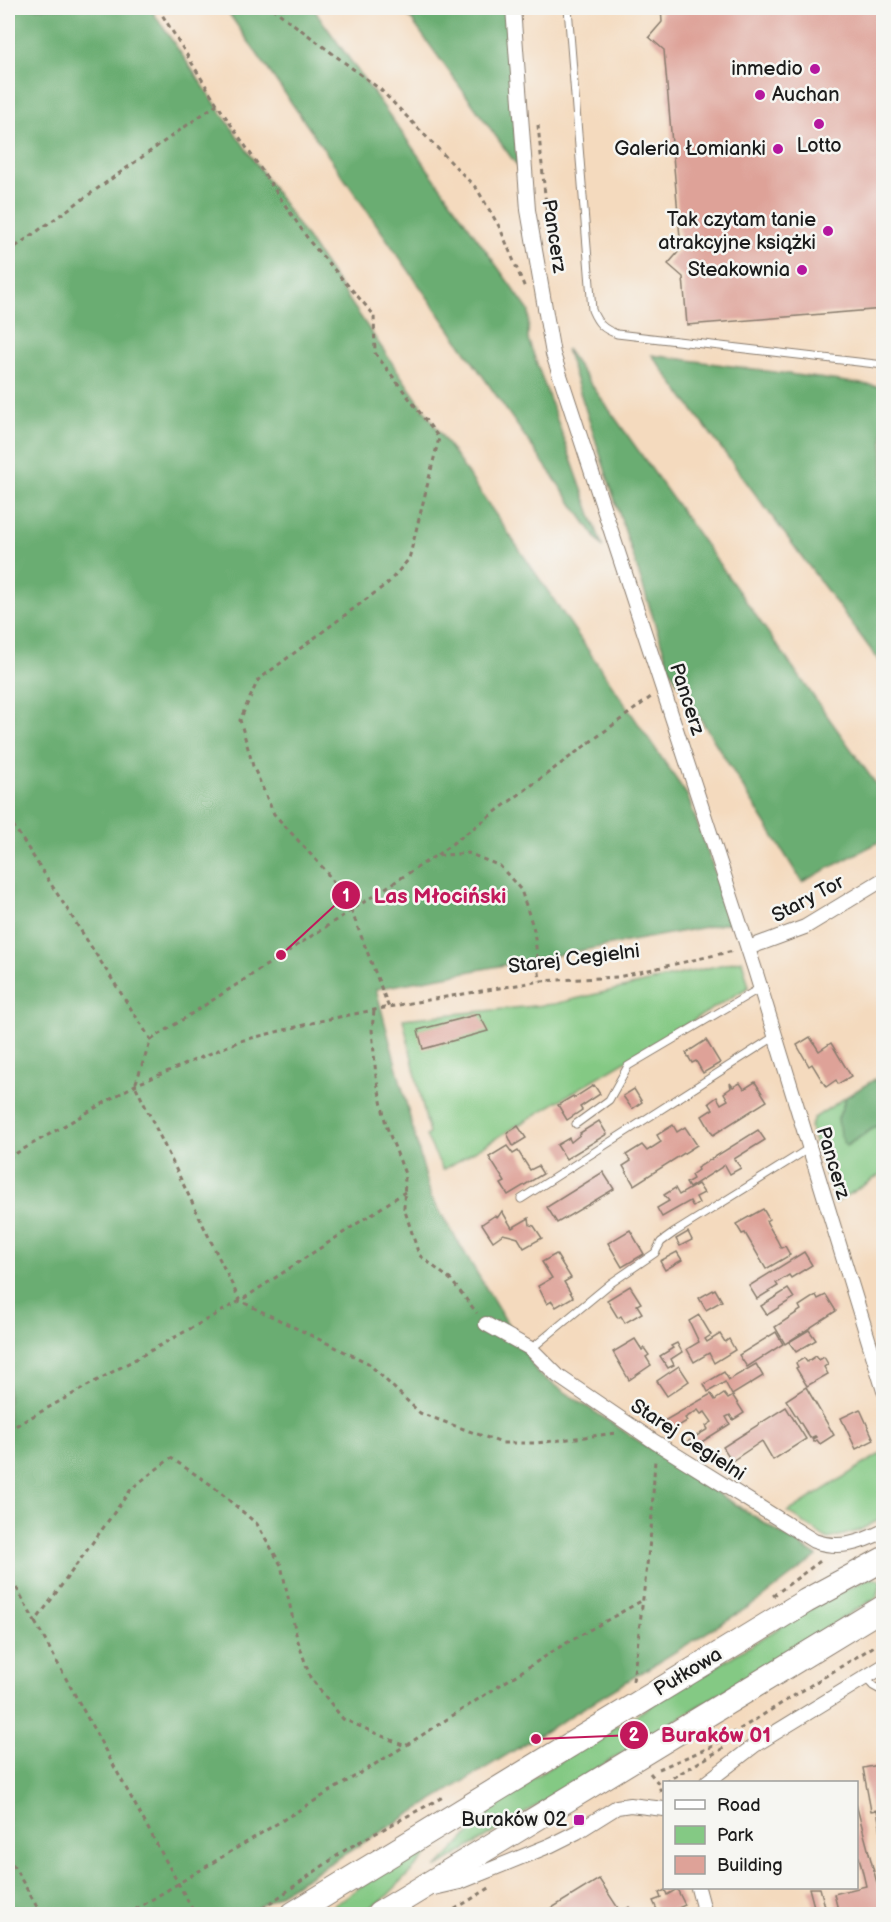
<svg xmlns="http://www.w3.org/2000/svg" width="891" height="1922" font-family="'Balsamiq Sans',sans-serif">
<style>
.green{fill:#84c984;stroke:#507250;stroke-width:1.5}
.forest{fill:#6bad72;stroke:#446447;stroke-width:1.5}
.building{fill:#dea298}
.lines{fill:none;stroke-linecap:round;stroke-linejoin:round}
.service-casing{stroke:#887b6d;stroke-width:9}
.minor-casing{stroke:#887b6d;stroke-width:16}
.trunk-casing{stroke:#887b6d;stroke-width:26}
.path{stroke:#887b6d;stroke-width:3;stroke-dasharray:4.5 4.5;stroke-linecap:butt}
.service{stroke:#fff;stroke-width:7}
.minor{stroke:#fff;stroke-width:14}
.trunk{stroke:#fff;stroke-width:24}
.poi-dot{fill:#b5179e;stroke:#f6f6f2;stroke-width:2}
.labels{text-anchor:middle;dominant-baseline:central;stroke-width:5;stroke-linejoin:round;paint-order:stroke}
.poi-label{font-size:20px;fill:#1c1c1c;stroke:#f6f6f2;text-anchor:end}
.street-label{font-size:20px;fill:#1c1c1c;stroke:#f6f6f2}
.leader{fill:none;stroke:#c2185b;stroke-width:2}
.callout-dot{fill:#c2185b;stroke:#f6f6f2;stroke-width:2}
.mark-label{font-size:18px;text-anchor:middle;font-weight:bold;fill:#fff}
.callout-label{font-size:21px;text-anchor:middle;font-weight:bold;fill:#c2185b;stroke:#f6f6f2;stroke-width:5;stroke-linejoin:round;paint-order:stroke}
</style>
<rect width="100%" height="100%" fill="#f6f6f2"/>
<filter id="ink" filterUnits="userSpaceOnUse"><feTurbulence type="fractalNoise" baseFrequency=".0167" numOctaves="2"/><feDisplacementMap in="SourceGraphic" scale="12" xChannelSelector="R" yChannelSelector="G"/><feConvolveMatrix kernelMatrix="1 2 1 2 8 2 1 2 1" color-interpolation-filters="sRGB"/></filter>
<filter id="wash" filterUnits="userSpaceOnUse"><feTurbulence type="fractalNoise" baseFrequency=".008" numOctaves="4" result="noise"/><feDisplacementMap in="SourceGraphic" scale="24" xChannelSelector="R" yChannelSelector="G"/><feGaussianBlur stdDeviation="1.35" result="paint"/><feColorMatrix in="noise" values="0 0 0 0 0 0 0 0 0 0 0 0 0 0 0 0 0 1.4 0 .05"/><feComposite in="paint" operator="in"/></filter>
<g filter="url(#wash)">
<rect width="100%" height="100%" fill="#f4dabe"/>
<g class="green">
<path d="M742,960L749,987L443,1170L426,1136L429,1134L403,1019L554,1004Z"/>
<path d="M846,1097L838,1119L846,1146L883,1122V1173L835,1203L810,1127L814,1118Z"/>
<path d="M883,1452V1518L858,1531L828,1539L788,1512Z"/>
<path d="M869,1578L879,1580L881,1584L877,1597L644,1740L631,1718L830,1597Z"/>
<path d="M618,1724L632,1747L436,1868L506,1795Z"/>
<path d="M457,1825L383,1900L359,1914H322L371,1879Z"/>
</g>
<g class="forest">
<path d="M8,8H150L687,795L733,922L376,989L431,1197L538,1374L711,1489L817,1556L760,1600L247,1914H8Z"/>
<path d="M225,8H313L529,311L528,339L603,548Z"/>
<path d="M403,8H506L518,167Z"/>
<path d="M566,349L883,794V840L802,882L670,670Z"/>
<path d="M652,355L883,387V666Z"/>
<path d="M875,1079L883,1093V1122L846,1146L840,1134L838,1119L846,1097Z"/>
</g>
<g id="blocks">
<g class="building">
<path d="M661,8H884V309L687,325L683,277L668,264L681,249L664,50L649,37L662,22Z"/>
<path d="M479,1014L488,1031L423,1049L418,1030Z"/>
<path d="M810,1037L819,1051L831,1043L851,1076L838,1084L836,1080L826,1087L812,1064L809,1066L797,1045Z"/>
<path d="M706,1040L720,1063L703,1073L696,1061L692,1063L686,1053Z"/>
<path d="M755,1082L767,1101L713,1135L702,1116L713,1109L709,1103L717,1097L721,1104L728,1100L724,1093L731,1088L730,1083L733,1087L740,1083L744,1089Z"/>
<path d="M594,1085L600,1094L580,1107L582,1110L567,1120L558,1105L573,1096L574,1098Z"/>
<path d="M634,1089L642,1102L632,1109L623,1096Z"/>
<path d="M599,1121L607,1134L566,1159L557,1145L569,1138L571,1142L581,1134L580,1133Z"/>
<path d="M673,1125L677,1132L685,1127L697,1145L634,1185L623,1166L631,1161L626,1155L642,1145L647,1151L661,1142L657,1135Z"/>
<path d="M518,1126L526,1138L513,1146L507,1133Z"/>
<path d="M758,1130L765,1140L734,1159L741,1168L730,1174L725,1165L689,1188L686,1183L693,1179L691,1175L698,1170L697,1168Z"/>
<path d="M507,1146L513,1154L518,1151L530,1170L538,1166L543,1174L508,1195L501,1184L505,1182L489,1157Z"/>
<path d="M603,1172L614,1189L557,1223L547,1207Z"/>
<path d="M698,1184L704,1193L696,1197L699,1203L693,1207L690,1201L662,1217L657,1208L669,1201L664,1195L675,1188L679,1195Z"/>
<path d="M763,1209L769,1219L766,1221L777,1240L781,1248L785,1246L790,1255L766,1269L745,1233L742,1234L736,1224Z"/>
<path d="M502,1211L512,1228L529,1218L530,1225L534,1226L542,1238L524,1248L518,1238L511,1236L503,1234L493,1241L482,1224L494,1216L498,1217Z"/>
<path d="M630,1230L644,1254L622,1267L608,1243Z"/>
<path d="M688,1232L692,1240L680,1246L676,1239Z"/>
<path d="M677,1252L682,1260L665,1270L660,1261Z"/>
<path d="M804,1252L812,1265L791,1278L789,1275L776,1283L778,1286L757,1299L749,1286Z"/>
<path d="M556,1254L571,1278L564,1282L573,1297L556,1307L552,1301L547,1304L538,1286L552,1278L542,1262Z"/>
<path d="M630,1286L641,1303L637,1305L642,1313L625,1323L621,1316L618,1318L607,1300Z"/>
<path d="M715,1289L722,1301L706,1310L699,1298Z"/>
<path d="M788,1289L794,1298L767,1315L761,1306Z"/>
<path d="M816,1295L818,1299L826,1295L836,1311L785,1344L775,1327L801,1310L799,1306Z"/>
<path d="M699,1315L711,1335L705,1339L707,1342L720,1334L725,1342L729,1339L735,1350L714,1363L709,1353L694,1362L687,1349L699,1342L689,1321Z"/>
<path d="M809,1330L816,1340L796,1352L789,1342Z"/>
<path d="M776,1332L783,1344L747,1367L739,1355Z"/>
<path d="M635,1339L642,1350L644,1348L649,1355L646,1357L651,1365L629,1380L613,1352Z"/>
<path d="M677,1343L682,1352L671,1359L674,1365L668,1368L660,1356L673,1348L671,1346Z"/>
<path d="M816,1356L819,1360L824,1357L828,1364L824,1367L828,1374L807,1386L796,1368L798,1367L796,1363L804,1358L807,1362Z"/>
<path d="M756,1364L763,1376L732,1395L725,1382L708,1392L704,1384L724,1372L729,1380Z"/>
<path d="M679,1366L689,1381L667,1396L657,1381Z"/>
<path d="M806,1387L834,1435L820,1444L817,1440L814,1442L812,1439L816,1437L815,1436L810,1438L786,1400Z"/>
<path d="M711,1394L715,1400L724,1394L728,1399L733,1396L744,1413L733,1420L730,1415L726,1417L730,1424L692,1448L685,1443L708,1429L706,1426L712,1422L705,1412L701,1414L698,1410L685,1418L687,1421L670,1431L664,1421Z"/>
<path d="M786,1407L806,1439L773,1460L762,1441L732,1461L723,1447Z"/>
<path d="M860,1409L874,1440L856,1449L841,1418Z"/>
<path d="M884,1764V1838H882L877,1810L871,1811L863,1768Z"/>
<path d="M856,1804L877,1883L884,1914H839L834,1894L866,1886L859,1857L856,1858Z"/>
<path d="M599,1879L618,1908L611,1914H542Z"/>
<path d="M809,1888H820L827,1914H816Z"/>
<path d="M677,1889L685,1905L666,1914H659L653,1901L661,1898L659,1893L665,1890L667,1895Z"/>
<path d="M629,1907L633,1914H621L620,1913Z"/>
</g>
</g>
</g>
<g filter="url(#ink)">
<use href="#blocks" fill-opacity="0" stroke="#887b6d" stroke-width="1.5"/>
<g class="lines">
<defs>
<g id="service">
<path d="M568,8L592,310C598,324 603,329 617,334L884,365"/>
<path d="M576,1124L609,1100L628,1066L760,988"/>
<path d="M521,1199L774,1037"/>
<path d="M531,1349L611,1283L655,1253L661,1242L675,1232L808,1149"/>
<path d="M865,1677L873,1686L884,1692"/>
</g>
<g id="minor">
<path d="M513,8L528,210L553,354L755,970L884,1391"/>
<path d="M748,948L805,927L884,879"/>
<path d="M486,1324L531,1349L558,1376L655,1442L814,1541C839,1550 860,1543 884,1531"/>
<path d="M707,1782L755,1745L884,1666"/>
<path d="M434,1888L460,1882L551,1845L577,1832L617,1807L630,1805L664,1809"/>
<path d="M698,1888L705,1914"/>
</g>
<g id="trunk">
<path d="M293,1914L806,1601L884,1559"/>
<path d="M379,1914L884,1607"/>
</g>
</defs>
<use href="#service" class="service-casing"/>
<use href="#minor" class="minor-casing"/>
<use href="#trunk" class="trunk-casing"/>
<g class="path">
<path d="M158,8L217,104L310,242L374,315L375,353L439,438L409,559L388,583L258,680L240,720L253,766L274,814L325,870L351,910L389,1008"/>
<path d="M272,8L381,90L477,189L500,228L525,288"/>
<path d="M538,125L549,235"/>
<path d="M8,252L217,104"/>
<path d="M8,817L151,1040L135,1085L240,1301L368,1363L420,1413L502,1443H537L616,1433"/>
<path d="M437,855L651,697"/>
<path d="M374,1011L372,1029L376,1077L386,1125L405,1174L404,1208L419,1255L451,1280L477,1313"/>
<path d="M151,1040L435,856L468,853L500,866L521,890L534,930L540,981"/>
<path d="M8,1158L135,1085L240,1041L324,1020L404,1004L540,981L618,977L733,951"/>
<path d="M8,1430L240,1301L405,1192"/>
<path d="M8,1572L35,1622L132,1488L171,1458L210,1484L257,1524L281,1565L297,1638L310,1677L343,1719L405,1746L563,1645L643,1600"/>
<path d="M773,1596L823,1559"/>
<path d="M35,1622L195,1914"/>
<path d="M633,1681L651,1532L655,1459"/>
<path d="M659,1769L711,1747L884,1640"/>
<path d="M650,1773L659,1784L661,1793"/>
<path d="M665,1782L727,1746"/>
<path d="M8,1856L41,1914"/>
<path d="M128,1914L405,1746"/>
<path d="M255,1914L348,1848L443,1797"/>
<path d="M447,1914L491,1887"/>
</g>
<use href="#service" class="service"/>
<use href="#minor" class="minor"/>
<use href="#trunk" class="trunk"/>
</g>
</g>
<g class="poi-dot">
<circle cx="815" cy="69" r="6"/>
<circle cx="760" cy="95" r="6"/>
<circle cx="819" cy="124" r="6"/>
<circle cx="778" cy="149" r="6"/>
<circle cx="828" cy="231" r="6"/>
<circle cx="802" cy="270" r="6"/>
<rect x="573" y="1814" width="12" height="12" rx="3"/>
</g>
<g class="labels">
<g class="poi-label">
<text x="803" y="69">inmedio</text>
<text x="772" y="95" text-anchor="start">Auchan</text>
<text x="819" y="146" text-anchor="middle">Lotto</text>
<text x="766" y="149">Galeria Łomianki</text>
<text x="816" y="220">Tak czytam tanie<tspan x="816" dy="23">atrakcyjne książki</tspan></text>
<text x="790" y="270">Steakownia</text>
<text x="567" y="1820">Buraków 02</text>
</g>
<g class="street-label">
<text transform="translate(554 236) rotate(81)">Pancerz</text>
<text transform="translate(687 699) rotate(72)">Pancerz</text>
<text transform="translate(808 899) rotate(-28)">Stary Tor</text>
<text transform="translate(574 959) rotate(-7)">Starej Cegielni</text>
<text transform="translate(833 1163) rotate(73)">Pancerz</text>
<text transform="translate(688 1440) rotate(33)">Starej Cegielni</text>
<text transform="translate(688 1672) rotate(-31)">Pułkowa</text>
</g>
</g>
<path class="leader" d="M281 955L346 895M536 1739L634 1735"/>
<g class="callout-dot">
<circle cx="281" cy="955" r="6"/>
<circle cx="536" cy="1739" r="6"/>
<circle cx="346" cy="895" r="15"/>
<circle cx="634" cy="1735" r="15"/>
</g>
<g class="mark-label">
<text x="346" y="902">1</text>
<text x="634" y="1741">2</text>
</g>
<g class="callout-label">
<text x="440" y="903">Las Młociński</text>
<text x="716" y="1742">Buraków 01</text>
</g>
<rect width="891" height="1922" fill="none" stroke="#f6f6f2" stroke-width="30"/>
<rect x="663" y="1781" width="195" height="108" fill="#f6f6f2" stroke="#9f9f9c" stroke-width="1.5"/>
<rect x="675" y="1800" width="30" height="9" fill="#ffffff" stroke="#9f9f9c" stroke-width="1.5"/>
<text x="717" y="1811" font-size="18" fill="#1c1c1c">Road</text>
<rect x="675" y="1826" width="30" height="18" fill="#84c984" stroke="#9f9f9c" stroke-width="1.5"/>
<text x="717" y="1841" font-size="18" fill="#1c1c1c">Park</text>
<rect x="675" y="1856" width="30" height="18" fill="#dea298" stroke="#9f9f9c" stroke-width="1.5"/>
<text x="717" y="1871" font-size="18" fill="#1c1c1c">Building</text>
</svg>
